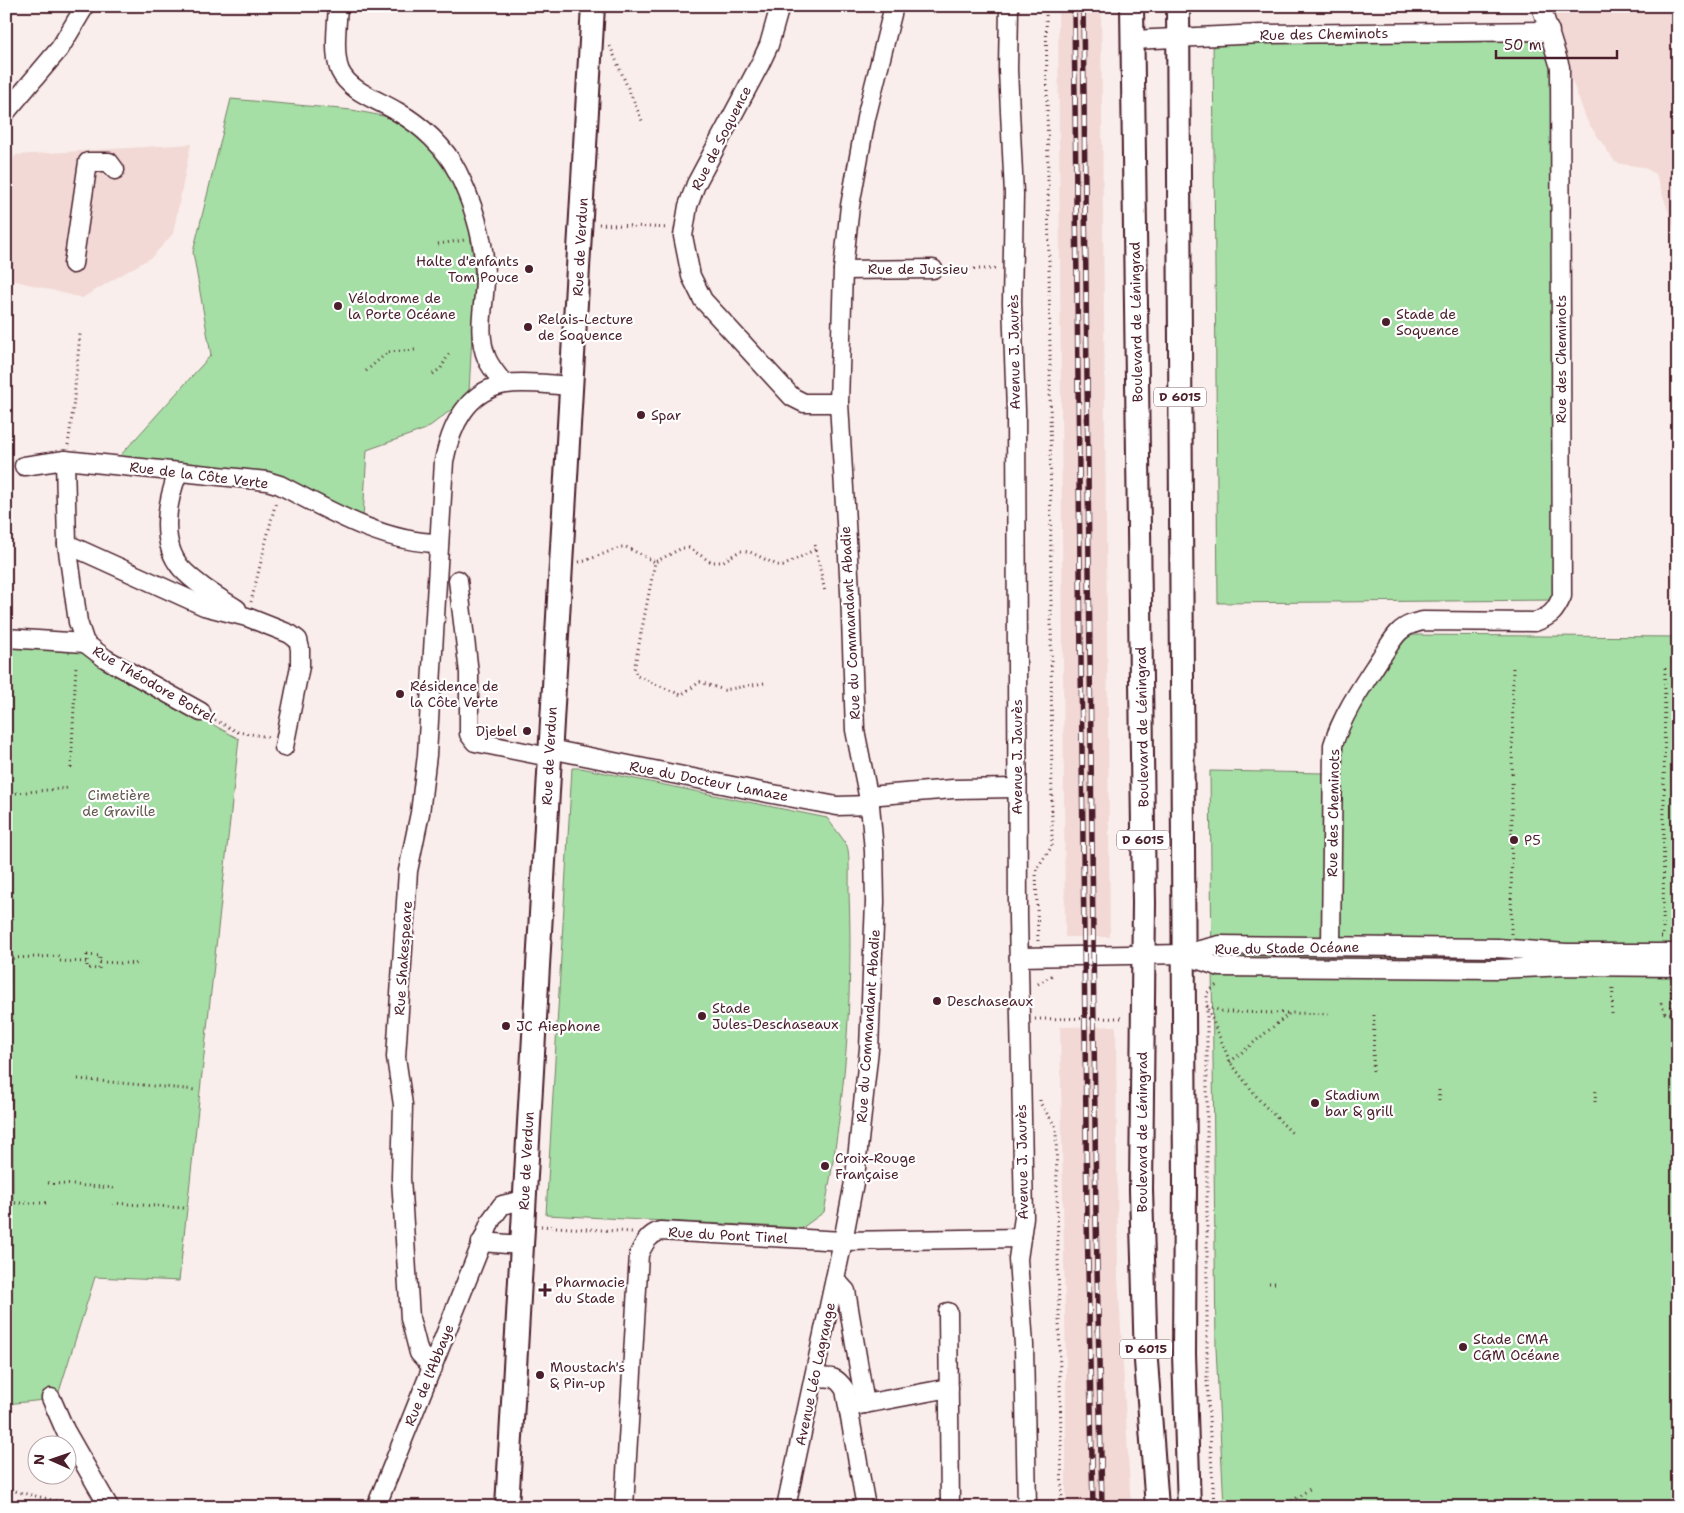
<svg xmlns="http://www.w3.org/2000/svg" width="1684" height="1513" font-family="'Shantell Sans',sans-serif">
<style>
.built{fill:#f2d9d5}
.green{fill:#a5dfa5;stroke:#787f68}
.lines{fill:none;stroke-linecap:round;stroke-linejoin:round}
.minor-casing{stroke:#4a1f2b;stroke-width:21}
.major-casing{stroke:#4a1f2b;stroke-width:26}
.path{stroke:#4a1f2b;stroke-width:3;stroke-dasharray:1 4;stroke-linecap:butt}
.minor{stroke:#fff;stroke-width:18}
.major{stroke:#fff;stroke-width:22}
.rail-casing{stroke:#4a1f2b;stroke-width:5.5}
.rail{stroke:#fff;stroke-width:4;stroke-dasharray:11;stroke-linecap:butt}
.poi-dot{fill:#4a1f2b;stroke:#fff;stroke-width:2}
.labels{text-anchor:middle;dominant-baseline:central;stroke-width:4.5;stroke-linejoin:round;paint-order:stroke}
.shield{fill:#fff;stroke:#80626b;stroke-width:1}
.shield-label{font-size:12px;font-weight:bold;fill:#4a1f2b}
.street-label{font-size:14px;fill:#4a1f2b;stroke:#fff}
.poi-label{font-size:14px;fill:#4a1f2b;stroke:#fff;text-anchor:start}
.park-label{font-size:14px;fill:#655950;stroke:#fff}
</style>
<rect width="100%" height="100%" fill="#f9eeec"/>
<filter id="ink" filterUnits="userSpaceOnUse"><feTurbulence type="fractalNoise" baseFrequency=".02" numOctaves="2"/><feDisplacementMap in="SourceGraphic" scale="10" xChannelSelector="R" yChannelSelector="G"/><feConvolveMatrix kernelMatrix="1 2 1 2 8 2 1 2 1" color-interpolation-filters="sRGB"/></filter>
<g filter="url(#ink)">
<g class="built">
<path d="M1058,6H1101L1110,937H1065Z"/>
<path d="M1544,6H1678V241L1656,174L1643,167L1621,164L1615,162L1587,121Z"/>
<path d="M191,144L173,234L152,257L82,298L16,281H6V167L16,155Z"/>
<path d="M1116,1026L1118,1276L1131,1507H1066V1374L1060,1027Z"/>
</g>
<g class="green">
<path d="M1554,41L1559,600L1218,603L1213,44Z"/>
<path d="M231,99L352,110L388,117L411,129L435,150L458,190L469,224L475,277L469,392L455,407L426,429L367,450L363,518L275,475L119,457L211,355L193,252Z"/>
<path d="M1405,635L1678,637V1507H1224L1216,1348L1210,771L1325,773L1326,742L1328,728L1334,716L1377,649Z"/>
<path d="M6,643L77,650L239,739L179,1281L95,1277L58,1395L44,1400L6,1404V1288L8,1221L12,1220L13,1189L10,908L6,821Z"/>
<path d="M572,768H581L827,818C833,827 842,836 847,846C850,853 849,882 849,891C853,998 845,1107 824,1212L802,1228L546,1215Z"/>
</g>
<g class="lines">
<defs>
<g id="minor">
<path d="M338,6C337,24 333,55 340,71C350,92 379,100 398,112C421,125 445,147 457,171C472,201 484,238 485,273C486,302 475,330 487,359C491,368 499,377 504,384"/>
<path d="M780,6L769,45L760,64L696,184L688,206L683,236L691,276L703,300L792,397L804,403H839"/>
<path d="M1009,6L1008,70L1014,194L1012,303L1016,410L1018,917L1024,1217L1018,1259L1024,1345L1027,1507"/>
<path d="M1132,40L1261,34L1550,31"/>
<path d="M6,112L60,48L85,6"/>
<path d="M73,264L88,162H109L115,170"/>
<path d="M843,270L933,269"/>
<path d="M65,460L67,544L78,622L85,643L106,659L201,712"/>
<path d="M24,466L65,460L267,481L280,485C328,510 384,543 439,543"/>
<path d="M178,473C167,501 159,542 181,568C197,585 218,597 237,609"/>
<path d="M67,544L204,606L247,617L290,634L298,640L300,649V666L284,747"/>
<path d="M458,580L469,673V734L475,742L549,757"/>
<path d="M6,638L85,643"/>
<path d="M550,749L757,791L837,806L870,805"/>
<path d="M868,796L953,789L1017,788"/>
<path d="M1331,946L1333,745C1343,713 1363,685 1381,657C1387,649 1392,639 1399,632C1406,625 1414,623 1423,621L1535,622C1551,616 1555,612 1562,596L1560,67L1541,6"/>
<path d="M1184,955L1220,967L1498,969L1566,966L1678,967"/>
<path d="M1019,957L1184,954L1220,945L1497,948L1566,953H1678"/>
<path d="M481,1242L521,1245"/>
<path d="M835,1279L846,1291L865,1404"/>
<path d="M948,1312L950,1507"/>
<path d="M433,1368L419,1353L410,1318L401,1178L403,1105L396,1057L408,871L420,813L427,755L444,461C451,426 466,391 506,384C527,381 550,385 572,386"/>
<path d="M814,1378C830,1377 836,1375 845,1390L866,1507"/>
<path d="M51,1398L65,1430L109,1507"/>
<path d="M854,1406L949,1388"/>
<path d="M376,1507L491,1220L502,1205L524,1200"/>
<path d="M624,1507L639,1254C644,1244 648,1235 660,1231L843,1241L1021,1238"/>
<path d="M786,1507L843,1241L855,1177L869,1049L875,902L874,851L870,805L855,730L850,591L839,403L843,270L850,206L866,118L894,6"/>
</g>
<g id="major">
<path d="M1132,6L1144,903L1141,1190L1146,1361L1157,1507"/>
<path d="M1178,6L1185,1182L1184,1354L1189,1507"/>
<path d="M507,1507L593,6"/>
</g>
</defs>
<use href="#minor" class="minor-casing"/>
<use href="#major" class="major-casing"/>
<g class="path">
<path d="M610,46L643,123"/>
<path d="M599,224L668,228"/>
<path d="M438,244L465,240"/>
<path d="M949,269H998"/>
<path d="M366,371L388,352L415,350"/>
<path d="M433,374L441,368L450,352"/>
<path d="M68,445L73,409L80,334"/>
<path d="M815,545L825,592"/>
<path d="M579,562L585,561L621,547H626L655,562"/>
<path d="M251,602L276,501"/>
<path d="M764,683L724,690L700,682L681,695L637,676L634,670L655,562L682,548H689L711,562H722L740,551L750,552L777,565L783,566L816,549"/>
<path d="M215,720L238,732L270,737"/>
<path d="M71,768L76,665"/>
<path d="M6,794L69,788"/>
<path d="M1511,934L1513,664"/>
<path d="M1661,937H1663L1665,664"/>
<path d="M1038,941L1036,870L1052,846L1050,351L1046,6"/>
<path d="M87,955L100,956L99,969L87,968Z"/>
<path d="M13,958L60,956"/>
<path d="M60,961L87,962"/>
<path d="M100,962L140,964"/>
<path d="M1038,984L1054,974"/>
<path d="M1671,986L1672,1018L1678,1027"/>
<path d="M1661,1003L1665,1013L1678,1014"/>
<path d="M1207,1006L1224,1012L1290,1013"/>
<path d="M1208,1009L1230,1062L1260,1101L1292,1133"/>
<path d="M1612,1014L1613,986"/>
<path d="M1035,1019L1124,1018"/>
<path d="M1230,1062L1290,1013L1330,1014"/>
<path d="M1373,1071L1374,1014"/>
<path d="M78,1079L196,1090"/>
<path d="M1040,1100V1103L1056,1127L1062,1507"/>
<path d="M1439,1101V1087"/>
<path d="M1595,1102L1596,1088"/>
<path d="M48,1183L114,1188"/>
<path d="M15,1203H47"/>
<path d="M113,1203L184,1208"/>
<path d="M541,1226L632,1232"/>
<path d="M1269,1283H1279"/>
<path d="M6,1489L82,1507"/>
<path d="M1288,1504L1311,1488"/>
<path d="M1214,1507L1207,1381V993L1219,983"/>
</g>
<use href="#minor" class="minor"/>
<use href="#major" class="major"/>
<defs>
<g id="rail">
<path d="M1074,6L1087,1217L1093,1507"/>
<path d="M1083,6L1096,1217L1102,1507"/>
</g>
</defs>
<use href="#rail" class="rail-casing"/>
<use href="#rail" class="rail"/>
</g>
</g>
<g class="poi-dot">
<circle cx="529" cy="269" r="5"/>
<circle cx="338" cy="306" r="5"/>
<circle cx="1386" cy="322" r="5"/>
<circle cx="528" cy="327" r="5"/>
<circle cx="641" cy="415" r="5"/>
<circle cx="400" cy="694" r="5"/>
<circle cx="527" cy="731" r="5"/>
<circle cx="1514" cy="840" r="5"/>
<circle cx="937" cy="1001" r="5"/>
<circle cx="702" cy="1016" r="5"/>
<circle cx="506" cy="1026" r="5"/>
<circle cx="1315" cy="1103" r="5"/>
<circle cx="825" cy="1166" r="5"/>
<path d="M542.5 1282.5h5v5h5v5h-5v5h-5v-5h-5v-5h5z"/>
<circle cx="1463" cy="1347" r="5"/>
<circle cx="540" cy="1375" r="5"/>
</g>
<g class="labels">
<g class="shield">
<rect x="1154" y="387.5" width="52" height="19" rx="4"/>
<rect x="1117" y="830.5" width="52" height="19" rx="4"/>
<rect x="1120" y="1339.5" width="52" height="19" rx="4"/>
</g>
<g class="shield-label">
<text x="1180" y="397">D 6015</text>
<text x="1143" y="840">D 6015</text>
<text x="1146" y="1349">D 6015</text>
</g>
<g class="street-label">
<text transform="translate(1324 34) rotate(-1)">Rue des Cheminots</text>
<text transform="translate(721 138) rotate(-63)">Rue de Soquence</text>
<text transform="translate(580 247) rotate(-87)">Rue de Verdun</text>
<text x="918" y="269">Rue de Jussieu</text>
<text transform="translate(1136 322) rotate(-91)">Boulevard de Léningrad</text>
<text transform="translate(1014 352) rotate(-91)">Avenue J. Jaurès</text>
<text transform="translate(1561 359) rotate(-90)">Rue des Cheminots</text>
<text transform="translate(199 475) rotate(7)">Rue de la Côte Verte</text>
<text transform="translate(850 623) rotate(-93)">Rue du Commandant Abadie</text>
<text transform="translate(154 684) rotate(30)">Rue Théodore Botrel</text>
<text transform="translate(1142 727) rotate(-91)">Boulevard de Léningrad</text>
<text transform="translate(549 756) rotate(-87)">Rue de Verdun</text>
<text transform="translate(1017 757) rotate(-90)">Avenue J. Jaurès</text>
<text transform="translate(709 781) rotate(11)">Rue du Docteur Lamaze</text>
<text transform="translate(1333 813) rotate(-89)">Rue des Cheminots</text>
<text transform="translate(1287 948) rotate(-1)">Rue du Stade Océane</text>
<text transform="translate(403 958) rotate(-86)">Rue Shakespeare</text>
<text transform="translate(868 1026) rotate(-86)">Rue du Commandant Abadie</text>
<text transform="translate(1142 1132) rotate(-90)">Boulevard de Léningrad</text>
<text transform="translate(526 1161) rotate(-87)">Rue de Verdun</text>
<text transform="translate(1022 1162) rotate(-91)">Avenue J. Jaurès</text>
<text transform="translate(728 1235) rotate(3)">Rue du Pont Tinel</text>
<text transform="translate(815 1374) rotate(-78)">Avenue Léo Lagrange</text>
<text transform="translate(429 1375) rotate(-68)">Rue de l'Abbaye</text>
</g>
<g class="poi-label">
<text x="519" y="261" text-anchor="end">Halte d'enfants<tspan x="519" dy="16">Tom Pouce</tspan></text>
<text x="348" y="298">Vélodrome de<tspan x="348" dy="16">la Porte Océane</tspan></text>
<text x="1396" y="314">Stade de<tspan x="1396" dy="16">Soquence</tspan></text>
<text x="538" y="319">Relais-Lecture<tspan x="538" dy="16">de Soquence</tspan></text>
<text x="651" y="415">Spar</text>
<text x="410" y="686">Résidence de<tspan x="410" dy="16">la Côte Verte</tspan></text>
<text x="517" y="731" text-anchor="end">Djebel</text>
<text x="1524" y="840">P5</text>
<text x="947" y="1001">Deschaseaux</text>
<text x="712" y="1008">Stade<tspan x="712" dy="16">Jules-Deschaseaux</tspan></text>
<text x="516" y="1026">JC Aiephone</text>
<text x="1325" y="1095">Stadium<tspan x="1325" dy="16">bar &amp; grill</tspan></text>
<text x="835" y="1158">Croix-Rouge<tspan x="835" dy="16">Française</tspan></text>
<text x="555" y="1282">Pharmacie<tspan x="555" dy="16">du Stade</tspan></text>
<text x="1473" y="1339">Stade CMA<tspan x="1473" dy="16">CGM Océane</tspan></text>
<text x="550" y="1367">Moustach's<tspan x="550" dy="16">&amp; Pin-up</tspan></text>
</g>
<g class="park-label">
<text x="119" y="795">Cimetière<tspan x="119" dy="16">de Graville</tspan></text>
</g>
</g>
<rect width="1684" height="1513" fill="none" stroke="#fff" stroke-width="25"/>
<rect x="12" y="12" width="1659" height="1488" fill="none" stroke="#4a1f2b" stroke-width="2" filter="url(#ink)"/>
<g transform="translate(52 1460) rotate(272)"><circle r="24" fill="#ffffff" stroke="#b7a5aa"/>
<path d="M0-4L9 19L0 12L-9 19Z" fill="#4a1f2b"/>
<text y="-8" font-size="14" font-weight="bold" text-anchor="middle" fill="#4a1f2b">N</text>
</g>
<path d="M1496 50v8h121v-8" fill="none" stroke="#4a1f2b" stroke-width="2.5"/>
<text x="1504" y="50" font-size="15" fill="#4a1f2b" stroke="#ffffff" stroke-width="4" paint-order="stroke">50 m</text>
</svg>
